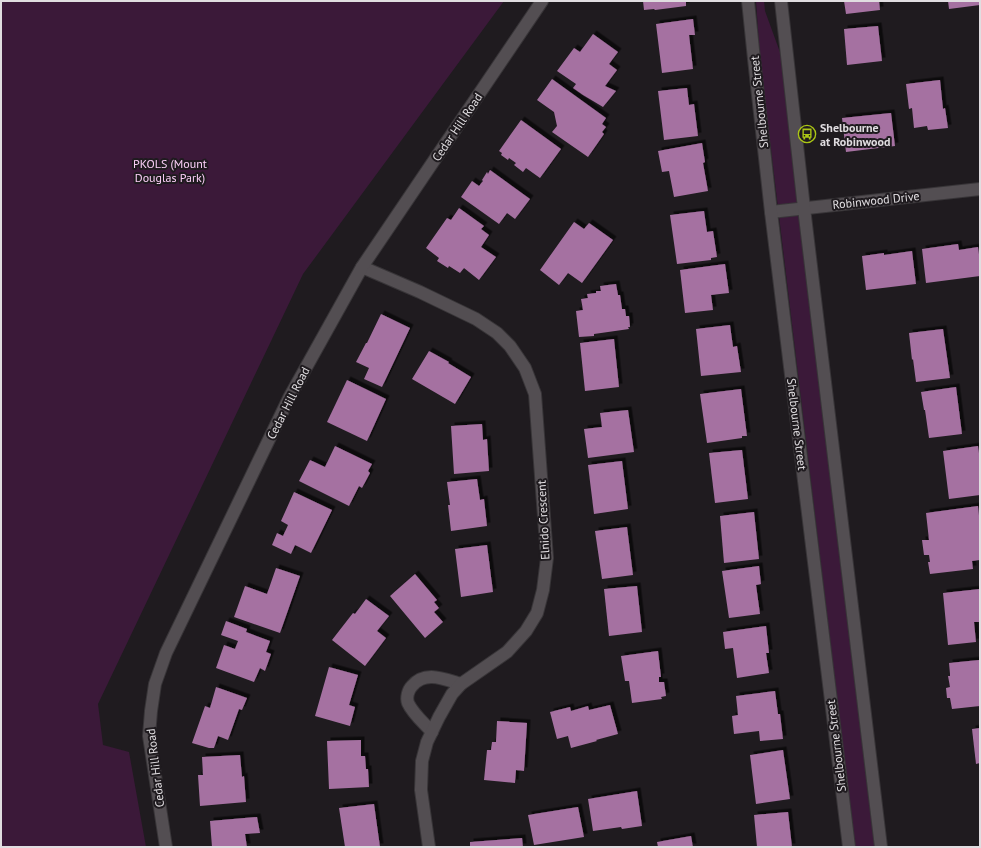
<svg xmlns="http://www.w3.org/2000/svg" width="981" height="848" font-family="'PT Sans',sans-serif">
<style>
.green{fill:#3b1939}
.building{fill:#a571a1;filter:url(#shadow)}
.lines{fill:none;stroke-linecap:round;stroke-linejoin:round}
.lane-casing{stroke:#383538;stroke-width:14}
.street-casing{stroke:#383538;stroke-width:14}
.secondary-casing{stroke:#383538;stroke-width:14}
.lane{stroke:#534e52;stroke-width:12}
.street{stroke:#534e52;stroke-width:12}
.secondary{stroke:#534e52;stroke-width:12}
.labels{text-anchor:middle;dominant-baseline:central;stroke-width:4;stroke-linejoin:round;paint-order:stroke}
.street-label{font-size:12px;fill:#e0dde0;stroke:#1f1b1f}
.poi-label{font-size:12px;font-weight:bold;fill:#e0dde0;stroke:#1f1b1f;text-anchor:start}
.park-label{font-size:12px;fill:#fccff8;stroke:#1f1b1f}
</style>
<defs>
<filter id="shadow"><feDropShadow dx="3.5" dy="-3.5" stdDeviation="0" flood-color="#0009"/></filter>
</defs>
<rect width="100%" height="100%" fill="#1f1b1f"/>
<g class="green">
<path d="M1,1H504L303,274L98,704L103,745L129,752L146,847H1Z"/>
<path d="M756,1H764L765,11L781,55L798,210L875,847H855L760,58Z"/>
</g>
<g class="building">
<path d="M643,1H686V6L655,10L654,9L644,10Z"/>
<path d="M844,1H879L880,10L846,14Z"/>
<path d="M948,1H980V5L949,9Z"/>
<path d="M693,19L695,35H689L693,69L662,73L656,24Z"/>
<path d="M878,26L882,61L847,65L844,29Z"/>
<path d="M593,34L618,52L609,64L617,70L605,86L616,91L603,107L583,95L573,88L576,84L557,71L574,48L580,52Z"/>
<path d="M552,79L606,118L602,124L606,127L602,132L604,134L588,157L552,132L557,126L554,112L537,100Z"/>
<path d="M940,80L943,109L945,108L948,128L928,130L927,126L914,128L912,108L909,109L906,84Z"/>
<path d="M687,88L689,105L694,104L698,136L664,140L658,91Z"/>
<path d="M891,113L895,146L846,152L842,118Z"/>
<path d="M521,120L561,149L540,178L526,168L523,172L514,165L516,163L509,158L508,160L501,155L502,153L499,151Z"/>
<path d="M702,143L705,162L703,163L708,191L674,197L669,171L662,172L658,151Z"/>
<path d="M490,170L530,199L515,219L507,213L499,224L461,197L472,181L479,186L483,181L482,180L487,172L488,174Z"/>
<path d="M459,208L484,226L481,229L489,235L481,247L496,257L479,280L464,268L460,273L449,266L448,268L437,261L439,258L426,248L447,218L451,220Z"/>
<path d="M704,211L707,232L713,231L717,257L711,258V260L677,264L670,215Z"/>
<path d="M574,222L584,229L589,223L613,240L582,283L568,273L559,285L540,270Z"/>
<path d="M958,244L959,250L978,247L980,262V276L926,283L922,249Z"/>
<path d="M912,251L916,284L866,290L862,256L884,253V255Z"/>
<path d="M725,264L729,293L711,295L713,310L685,313L680,270Z"/>
<path d="M616,284L618,295H620L622,309H625L626,316H629L630,327H628L629,329L594,334V336L579,337L576,311L583,310L581,299L588,298L587,294L596,293V291H601L600,286Z"/>
<path d="M381,314L410,328L382,387L364,379L369,368L356,362L366,343H367Z"/>
<path d="M730,325L733,347L737,346L741,372L701,376L696,329Z"/>
<path d="M943,329L950,378L916,382L913,359L912,360L909,333Z"/>
<path d="M614,339L619,387L585,391L580,343Z"/>
<path d="M429,351L449,362L448,363L471,377L455,404L412,379Z"/>
<path d="M347,380L386,399L367,441L327,422Z"/>
<path d="M956,387L962,434L929,438L925,410H924L921,392Z"/>
<path d="M741,389L747,436H742V438L707,443L700,394Z"/>
<path d="M628,410L634,452L588,458L584,429L602,427L600,413Z"/>
<path d="M482,424L483,440L487,439L489,471L454,474L451,426Z"/>
<path d="M335,446L372,464L368,471L370,473L362,488L359,486L349,506L299,481L310,460L325,467Z"/>
<path d="M978,446L980,461V495L949,499L943,451Z"/>
<path d="M742,450L748,499L715,503L709,453Z"/>
<path d="M622,461L628,509L594,514L588,465Z"/>
<path d="M477,479L480,500L484,499L487,526L451,531L448,505H450L447,482Z"/>
<path d="M294,492L332,510L311,553L295,545L291,554L272,545L277,533L283,536L288,525L281,521Z"/>
<path d="M978,506L980,525V560L972,561L973,569L930,574L928,562H930L929,555H924L922,540H929L926,513Z"/>
<path d="M754,512L759,559L724,563L720,516Z"/>
<path d="M627,527L633,575L602,579L595,531Z"/>
<path d="M487,545L493,592L461,597L455,549Z"/>
<path d="M759,566L761,584L756,585L760,614L729,618L722,571Z"/>
<path d="M276,568L300,576L280,633L234,617L245,586L267,594Z"/>
<path d="M415,574L437,600L434,602L439,608L434,612L443,622L425,638L390,596Z"/>
<path d="M637,586L642,632L609,636L604,589Z"/>
<path d="M980,589V622H974L976,642L948,645L943,593Z"/>
<path d="M366,599L389,616L377,631L386,638L365,666L332,640L353,613L355,614Z"/>
<path d="M226,621L247,629L246,632L270,641L266,652L271,654L265,671L260,668L254,682L216,668L224,645L235,649L238,641L221,635Z"/>
<path d="M766,626L769,653H766L769,673L737,678L733,648L725,649L723,632Z"/>
<path d="M658,651L661,677H659V682H664L666,696L661,697L662,699L632,703L629,681H625L621,656Z"/>
<path d="M979,660L980,668V706L952,709L950,698H947L946,688L950,687L948,676H950V674L949,663Z"/>
<path d="M329,667L358,675L349,705L355,707L350,726L315,716Z"/>
<path d="M216,687L247,698L242,710L239,709L228,740L218,736L214,748H209L192,743L205,706L210,708Z"/>
<path d="M775,691L778,714H780L783,739L760,741L759,731L734,734L732,716L738,715L736,696Z"/>
<path d="M610,705L618,734L596,740L597,741L571,748L568,736L557,739L550,712L570,707L571,711L588,706L589,710Z"/>
<path d="M497,721L527,723L524,771L516,770L515,783L484,780L487,750H491L492,742H496Z"/>
<path d="M980,728V763L976,764L972,729Z"/>
<path d="M361,740V756H365L366,769H368L369,787L329,789L327,741Z"/>
<path d="M783,750L790,799L756,804L750,755Z"/>
<path d="M240,755L242,777L244,776L246,802L200,806L198,775H203L202,757Z"/>
<path d="M637,791L642,826L622,829L621,827L593,831L588,799Z"/>
<path d="M374,804L380,847H345L339,808Z"/>
<path d="M578,807L584,837L534,845L528,815Z"/>
<path d="M788,812L792,847H757L754,815Z"/>
<path d="M257,817L260,833L245,834L247,847H212L210,821Z"/>
<path d="M691,836L693,847H658L657,842Z"/>
<path d="M522,838L523,847H470V842Z"/>
</g>
<g class="lines">
<defs>
<path id="lane" d="M432,732C424,723 413,714 408,703C406,698 408,690 412,686C425,670 444,679 461,684"/>
<g id="street">
<path d="M771,212L980,189"/>
<path d="M362,267L420,292L476,319L497,333L510,346L525,368L535,394L547,558L543,590L537,613L526,631L507,652L461,684L452,694L439,717L427,742L422,761L421,790L429,847"/>
</g>
<g id="secondary">
<path d="M748,1L754,59L771,212L849,847"/>
<path d="M781,1L804,208L881,847"/>
<path d="M166,847L149,736L151,711L155,684L166,653L289,398L362,267L542,1"/>
</g>
</defs>
<use href="#lane" class="lane-casing"/>
<use href="#street" class="street-casing"/>
<use href="#secondary" class="secondary-casing"/>
<use href="#lane" class="lane"/>
<use href="#street" class="street"/>
<use href="#secondary" class="secondary"/>
</g>
<defs>
<symbol id="bus-ring" viewBox="-11 -11 22 22"><circle r="9.5" fill="#1f1b1f" stroke="#abc615" stroke-width="1.5"/><path d="M-5-6H5V4H4V6H2V4H-2V6H-4V4H-5ZM-3.5-4V0h7V-4ZM-3.5 1.2v1.5H-2V1.2ZM2 1.2v1.5H3.5V1.2Z" fill="#abc615"/></symbol>
</defs>
<g fill-rule="evenodd">
<use href="#bus-ring" x="797" y="124" width="20" height="20"/>
</g>
<g class="labels">
<g class="street-label">
<text transform="translate(759 102) rotate(-96)">Shelbourne Street</text>
<text transform="translate(457 127) rotate(-56)">Cedar Hill Road</text>
<text transform="translate(876 200) rotate(-6)">Robinwood Drive</text>
<text transform="translate(288 403) rotate(-63)">Cedar Hill Road</text>
<text transform="translate(797 424) rotate(83)">Shelbourne Street</text>
<text transform="translate(543 520) rotate(-93)">Elnido Crescent</text>
<text transform="translate(836 746) rotate(-97)">Shelbourne Street</text>
<text transform="translate(155 768) rotate(-97)">Cedar Hill Road</text>
</g>
<g class="poi-label">
<text x="820" y="127">Shelbourne<tspan x="820" dy="14">at Robinwood</tspan></text>
</g>
<g class="park-label">
<text x="170" y="163">PKOLS (Mount<tspan x="170" dy="14">Douglas Park)</tspan></text>
</g>
</g>
<rect width="981" height="848" fill="none" stroke="#e0dde0" stroke-width="4"/>
</svg>
